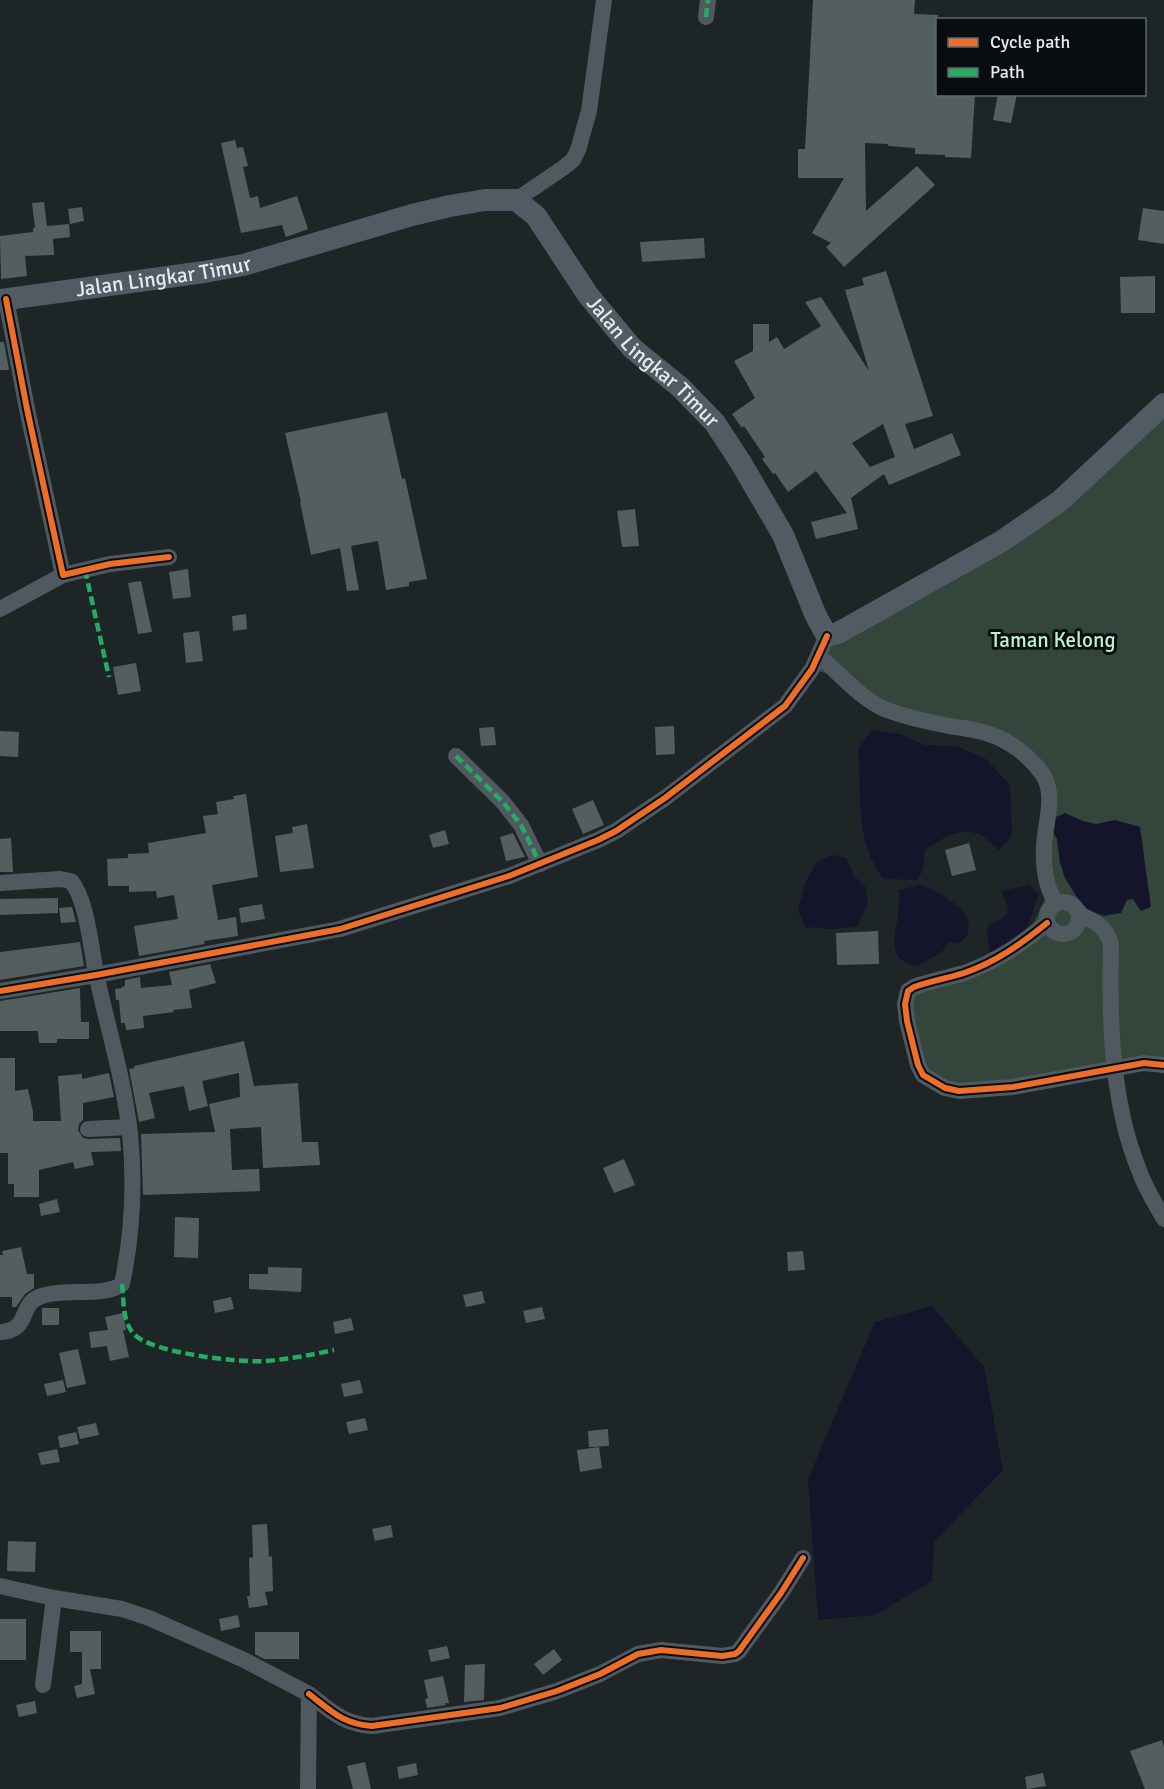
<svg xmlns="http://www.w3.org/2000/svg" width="1164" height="1789" font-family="Signika,sans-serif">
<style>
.green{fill:#34463b}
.water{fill:#14152a}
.building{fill:#535f5f;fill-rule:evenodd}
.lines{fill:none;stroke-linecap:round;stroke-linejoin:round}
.minor{stroke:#515960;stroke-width:16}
.secondary{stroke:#525b64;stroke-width:22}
.quiet{stroke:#26ab63;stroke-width:4.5;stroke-dasharray:9 4.5;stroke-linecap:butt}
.cycleway-casing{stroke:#080e10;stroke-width:10}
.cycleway{stroke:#ee6e29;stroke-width:6}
.labels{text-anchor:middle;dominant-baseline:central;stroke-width:6;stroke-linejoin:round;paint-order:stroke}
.street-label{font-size:21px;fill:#e2ebee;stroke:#080e10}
.park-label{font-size:21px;fill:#bcf3ce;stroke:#080e10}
</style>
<rect width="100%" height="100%" fill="#1d2527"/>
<path class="green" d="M1164,404V1067L959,1091L918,1065L907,1021L914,987L1025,941L1049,890L1047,782L1015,749L870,701L845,679L812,669L829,636L1002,541Z"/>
<g class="water">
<path d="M872,730L900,734L925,745L957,746L987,760L1010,785L1012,836L999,850C994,846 989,841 984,837C964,824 942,838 925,850L923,868L918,880L884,879C854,843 862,793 858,749Z"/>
<path d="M1065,813L1083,821L1096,824L1115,820L1140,827L1151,907L1141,911L1133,899L1127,900L1121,913L1104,916L1088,910L1076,896L1065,878L1060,863L1057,839L1049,827L1056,817Z"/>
<path d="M833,855L846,858L855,877L865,886L868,903L858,926L832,929L805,927L798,910L805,883L817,862Z"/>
<path d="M920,885C933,888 962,905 968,919C969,922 968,929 968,934L959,944L949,942L942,952L916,966C886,959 895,937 898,915C899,907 899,898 899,890Z"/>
<path d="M1029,885L1039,894L1025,934L991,956L987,934L988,926L1007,915L1008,907L1001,891Z"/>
<path d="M932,1306L984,1367L1003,1470L934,1542L932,1581L875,1615L818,1620L808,1479L875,1322Z"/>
</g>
<g class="building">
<path d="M813,0H915L914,14L938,15L937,94H975L971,158L945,157V155L915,154V148L888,146V144L865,143L866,211L917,166L935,185L844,267L826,247L831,243L812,233L844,178H798V149H805Z"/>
<path d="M998,94H1017L1011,123L993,120Z"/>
<path d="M235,140L237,148L243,147L248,166L243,167L250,198L258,196L260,208L297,196L308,229L286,237L282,225L241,233L221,143Z"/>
<path d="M44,202L47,226L69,224L70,237L53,239L54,255L25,256L27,276L1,279L0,236L33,232V228H35L32,203Z"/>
<path d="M82,207L84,221L70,224L68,209Z"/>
<path d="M1143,208L1164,211V244L1138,240Z"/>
<path d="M704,238L705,258L642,262L640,242Z"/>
<path d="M886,271L933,416L905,424L914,449L952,433L961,455L889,485L884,474L851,498L858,529L816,539L811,522L847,513L816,471L788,492L775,473L773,474L762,459L765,457L744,426L742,428L732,414L755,398L734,361L753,351V324H769V342L777,337L784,349L821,326L805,302L821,297L869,371L845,290L864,285L862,278ZM883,424L895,457L870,467L852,443Z"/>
<path d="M1155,276V313H1121L1120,277Z"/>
<path d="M0,342H4L9,370H0Z"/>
<path d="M387,412L402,479L405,478L427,579L409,582V586L386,590L378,541L351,546L359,590L347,591L340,548L311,555L300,502H301L285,433Z"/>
<path d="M635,509L639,546L622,547L617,511Z"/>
<path d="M188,569L191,597L173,599L169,572Z"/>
<path d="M141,581L152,632L138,634L128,583Z"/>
<path d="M246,614L247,629L233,631L232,616Z"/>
<path d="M199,631L203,661L186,663L183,633Z"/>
<path d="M136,663L141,691L118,695L113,667Z"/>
<path d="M674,726L675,754L656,755L655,727Z"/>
<path d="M494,727L496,745L481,746L479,728Z"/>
<path d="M0,731L19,732L18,757L0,756Z"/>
<path d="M246,794L258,877L212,885L218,920L236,917L238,936L204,941L205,944L139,956L134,926L178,919L174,895L157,898L156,891L129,892V886H108L107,859L128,858V854L149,853L148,843L206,833L203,816L218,814L216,802L234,799L233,796Z"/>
<path d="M593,800L604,825L583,834L572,809Z"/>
<path d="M307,824L314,868L280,872L275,836L293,833L292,827Z"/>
<path d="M445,830L449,844L433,848L429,835Z"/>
<path d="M513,833L525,857L506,861L500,837Z"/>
<path d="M11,838L13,872H0V839Z"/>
<path d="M969,843L976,870L952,876L945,850Z"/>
<path d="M58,898V913L0,915V899Z"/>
<path d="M262,904L265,919L241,923L239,908Z"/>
<path d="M72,907L76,922L61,923L59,908Z"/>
<path d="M878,931L879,964L837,965L836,933Z"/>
<path d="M80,942L84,966L0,980V952Z"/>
<path d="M210,964L216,983L189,990L192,1008L173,1010L174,1012L143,1016L144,1028L126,1030L125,1023H121L119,1000H116L115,989L122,988V987L125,986V980L140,977L141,988L172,985L169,972Z"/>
<path d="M80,988L81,1022H89V1039H57V1043H39L38,1031H0V1001Z"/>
<path d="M244,1041L254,1086L298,1083L302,1142H318L320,1165L263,1168L261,1127L230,1129L232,1170L259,1169L260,1191L143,1195L141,1134L215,1132L209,1104L240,1097L239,1073L202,1081L208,1106L189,1111L184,1086L149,1093L155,1118L139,1122L129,1069L135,1068L134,1066Z"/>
<path d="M0,1058H15V1091L28,1089L33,1112V1121H61L58,1076L82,1074V1079L109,1073L114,1097L83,1103V1120L79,1124L78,1130L83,1138L88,1139L120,1138L121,1151L91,1152L94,1165L75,1169L73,1162L39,1170V1197H14V1184H8V1153H0Z"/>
<path d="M624,1159L635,1185L614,1193L603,1168Z"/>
<path d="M57,1199L60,1212L41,1216L39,1204Z"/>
<path d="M175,1217L199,1218L198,1258L174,1257Z"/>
<path d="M21,1247L27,1274H34V1288L25,1294L16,1307H12V1297H0V1255H3L2,1251Z"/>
<path d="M803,1251L805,1270L788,1271L787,1252Z"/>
<path d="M268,1267L302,1268L301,1292L249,1289V1274H268Z"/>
<path d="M482,1291L485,1303L466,1307L463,1295Z"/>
<path d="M231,1297L234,1309L215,1313L213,1301Z"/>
<path d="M542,1307L545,1319L526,1323L523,1311Z"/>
<rect x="42" y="1308" width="17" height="17"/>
<path d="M123,1313L126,1330H123L129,1357L110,1361L107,1346L91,1348L89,1332L108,1330L105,1317Z"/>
<path d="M351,1318L354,1330L335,1334L333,1322Z"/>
<path d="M78,1349L86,1384L67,1388L59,1353Z"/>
<path d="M63,1380L66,1392L47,1396L44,1384Z"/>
<path d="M360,1380L363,1393L344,1397L341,1384Z"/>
<path d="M365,1418L368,1430L349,1434L346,1422Z"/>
<path d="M96,1423L99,1435L80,1439L77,1427Z"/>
<path d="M608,1429L609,1446L589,1447L588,1431Z"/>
<path d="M76,1432L79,1444L60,1448L58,1436Z"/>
<path d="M599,1447L602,1468L580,1472L577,1450Z"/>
<path d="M57,1449L60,1462L41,1465L38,1453Z"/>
<path d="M267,1524L269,1557L272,1556L273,1591L265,1592L268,1605L249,1608L247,1596H250L249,1558L253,1557L252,1525Z"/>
<path d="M391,1525L393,1537L375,1541L372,1529Z"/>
<path d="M8,1541L36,1542L35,1572L7,1571Z"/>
<path d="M238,1615L240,1627L221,1631L219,1619Z"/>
<rect x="0" y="1619" width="26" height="41"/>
<path d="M70,1631H101V1669H90L95,1694L77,1698L74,1686L82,1684V1652H70Z"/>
<path d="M255,1632H299V1659H264L255,1654Z"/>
<path d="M447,1646L450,1658L431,1662L428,1650Z"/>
<path d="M554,1649L562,1660L543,1675L534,1664Z"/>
<path d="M485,1664L484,1700L464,1702L465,1665Z"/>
<path d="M443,1676L449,1703H445L446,1705L427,1708L425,1699L428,1698L424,1680Z"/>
<path d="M35,1701L37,1713L19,1717L16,1705Z"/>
<path d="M1162,1740L1164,1747V1789H1145L1130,1751Z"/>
<path d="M365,1762L371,1789H353L347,1766Z"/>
<path d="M416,1763L418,1775L399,1779L397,1767Z"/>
<path d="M1043,1773L1046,1786L1027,1789L1025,1777Z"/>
</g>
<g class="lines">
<g class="minor">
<path d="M706,17L708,0"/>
<path d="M516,200L563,168L573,160L578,150L589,111L604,0"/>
<path d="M6,299L27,409L63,575L110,564L169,557"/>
<path d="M0,609L63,575"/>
<path d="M819,656C838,672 863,701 887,710C906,717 928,722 949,726C962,728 976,729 989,734C1009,740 1031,757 1043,775C1056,795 1045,824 1044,846C1043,866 1045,886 1056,903"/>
<path d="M456,756L502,801L521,825L540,864"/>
<path d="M0,883L60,879L71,881C87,900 91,948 96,973C107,1026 124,1079 130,1134C135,1183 132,1236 122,1284C104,1298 63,1287 39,1297C18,1306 31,1330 0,1332"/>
<circle cx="1063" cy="918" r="16"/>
<path d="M1079,914C1095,921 1106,927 1111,944C1109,1017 1111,1102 1139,1170C1145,1188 1155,1203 1164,1219"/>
<path d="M1047,923C1021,944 996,962 964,973C948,978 930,981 914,987L908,991L905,1004L907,1021L918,1065L923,1075L945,1088L959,1091L1013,1087L1144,1063L1164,1065"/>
<path d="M0,991L96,975L340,929L509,876L598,840L616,831L665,798L785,706L812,669L827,636"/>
<path d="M88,1129L129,1127"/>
<path d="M0,1586L54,1598L122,1609L149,1618L242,1659L309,1694L308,1789"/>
<path d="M43,1685L54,1598"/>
<path d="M309,1694C331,1711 343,1724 372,1726L500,1708L557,1691L600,1674L638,1654L661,1650L722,1656L735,1654L739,1651L781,1593L803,1558"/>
</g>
<path class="secondary" id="s1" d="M0,300L204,272L243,265L412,215L450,206L485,200H516L536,216L588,295L632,348L680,387L715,423L741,463L783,535L816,616L827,636L838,633L1002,541L1060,501L1164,404"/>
<g class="quiet">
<path d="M706,17L708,0"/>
<path d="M85,570L109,677"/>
<path d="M456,756L502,801L521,825L540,864"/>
<path d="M122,1284C124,1300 122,1320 133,1333C149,1353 239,1363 266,1361C289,1359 311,1355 334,1350"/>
</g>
<defs>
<g id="cycleway">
<path d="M6,299L27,409L63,575L110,564L169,557"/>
<path d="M1047,923C1021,944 996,962 964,973C948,978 930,981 914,987L908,991L905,1004L907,1021L918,1065L923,1075L945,1088L959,1091L1013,1087L1144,1063L1164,1065"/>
<path d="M0,991L96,975L340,929L509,876L598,840L616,831L665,798L785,706L812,669L827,636"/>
<path d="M309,1694C331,1711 343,1724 372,1726L500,1708L557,1691L600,1674L638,1654L661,1650L722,1656L735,1654L739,1651L781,1593L803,1558"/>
</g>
</defs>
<use href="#cycleway" class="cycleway-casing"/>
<use href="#cycleway" class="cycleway"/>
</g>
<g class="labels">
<g class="street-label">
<text stroke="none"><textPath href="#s1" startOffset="165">Jalan Lingkar Timur</textPath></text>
<text stroke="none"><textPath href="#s1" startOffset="741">Jalan Lingkar Timur</textPath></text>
</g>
<g class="park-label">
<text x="1053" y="640">Taman Kelong</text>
</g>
</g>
<rect x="936" y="18" width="210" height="78" fill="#080e10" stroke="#5f6669" stroke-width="1.5"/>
<rect x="948" y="38" width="30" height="9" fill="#ee6e29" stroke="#5f6669" stroke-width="1.5"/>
<text x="990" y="48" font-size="18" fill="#e2ebee">Cycle path</text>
<rect x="948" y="68" width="30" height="9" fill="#26ab63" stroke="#5f6669" stroke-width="1.5"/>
<text x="990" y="78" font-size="18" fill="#e2ebee">Path</text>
</svg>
